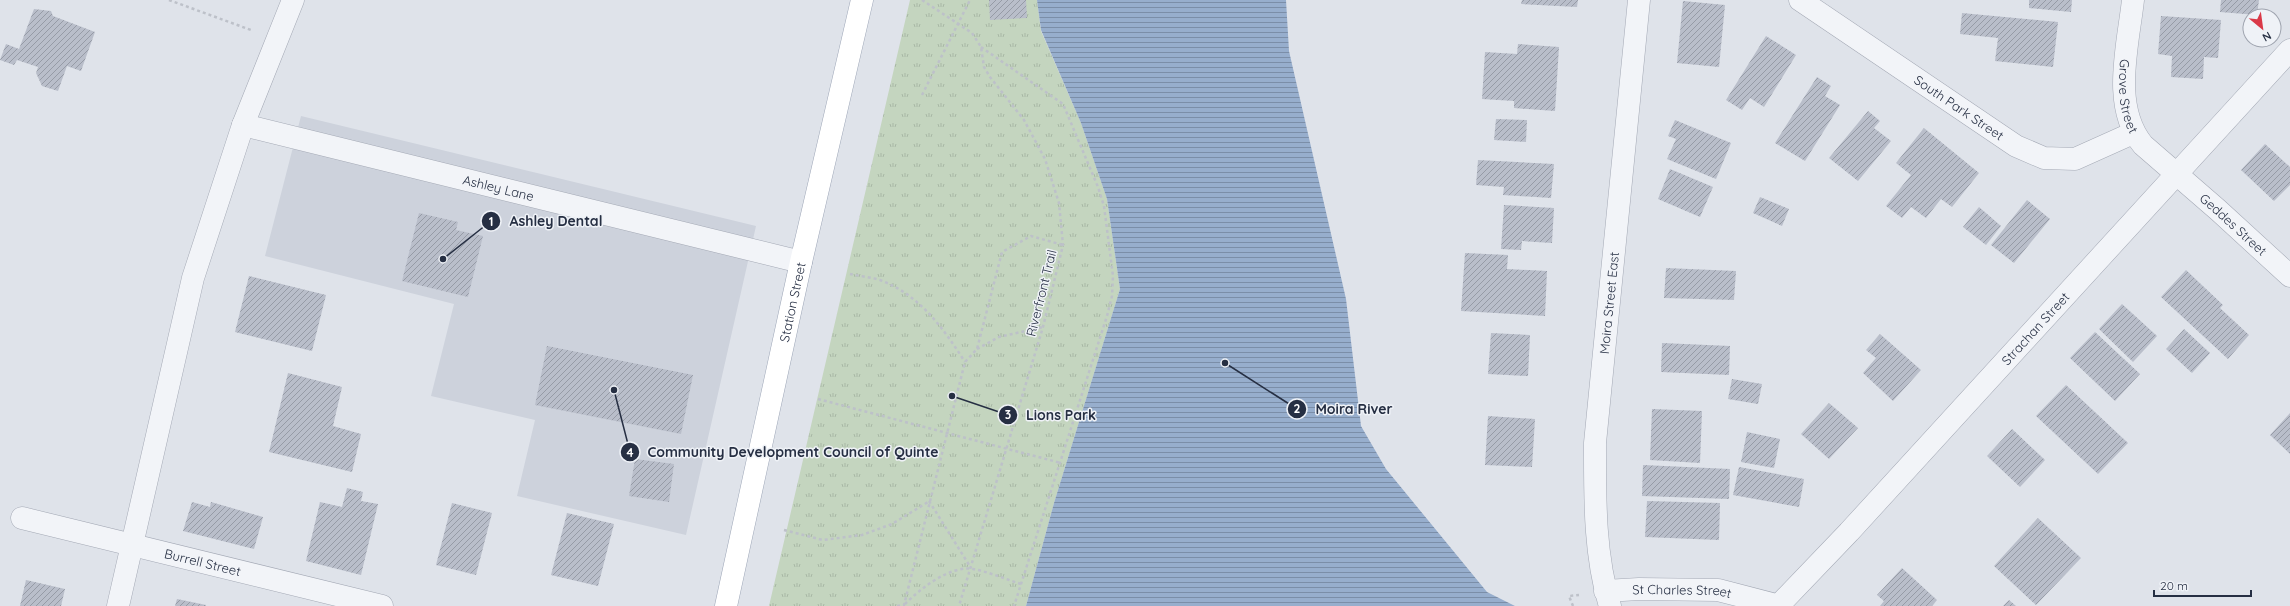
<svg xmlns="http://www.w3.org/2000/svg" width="2290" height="606" font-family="Quicksand,sans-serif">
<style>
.built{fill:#cdd2dc}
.grass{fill:url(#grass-tufts)}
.water{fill:url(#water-rules)}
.building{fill:url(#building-hatch)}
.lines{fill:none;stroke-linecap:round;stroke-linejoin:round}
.minor-casing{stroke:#a4a9b5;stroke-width:23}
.major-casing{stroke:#9da6b7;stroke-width:23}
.path{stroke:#bdc1c9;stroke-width:2.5;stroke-dasharray:3 3;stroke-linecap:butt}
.minor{stroke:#f2f4f8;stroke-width:22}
.major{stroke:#fff;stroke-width:22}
.labels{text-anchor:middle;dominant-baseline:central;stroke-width:3;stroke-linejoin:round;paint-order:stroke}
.street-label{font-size:13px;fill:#262f43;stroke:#eff2f7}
.leader{fill:none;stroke:#262f43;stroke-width:1.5}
.callout-dot{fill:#262f43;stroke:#eff2f7;stroke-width:1.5}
.mark-label{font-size:12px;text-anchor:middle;font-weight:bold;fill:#fff}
.callout-label{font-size:14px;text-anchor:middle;font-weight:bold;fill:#262f43;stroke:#eff2f7;stroke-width:3;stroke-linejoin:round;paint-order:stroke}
</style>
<defs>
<pattern id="grass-tufts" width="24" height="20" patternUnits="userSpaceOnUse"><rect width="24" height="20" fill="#c4d5bf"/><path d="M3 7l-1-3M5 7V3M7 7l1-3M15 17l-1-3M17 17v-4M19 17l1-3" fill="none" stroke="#a8b7a5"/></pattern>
<pattern id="water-rules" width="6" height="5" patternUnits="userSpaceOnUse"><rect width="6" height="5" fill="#97aecd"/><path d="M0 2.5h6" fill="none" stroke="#7b8ea8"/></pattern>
<pattern id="building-hatch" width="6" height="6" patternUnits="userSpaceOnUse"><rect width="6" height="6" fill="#b9beca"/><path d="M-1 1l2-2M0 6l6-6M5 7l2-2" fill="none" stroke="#969ba6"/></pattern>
</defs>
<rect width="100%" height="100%" fill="#dfe3ea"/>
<path class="built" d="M301,116L756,226L686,535L517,496L535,420L431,396L454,304L265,256Z"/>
<path class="grass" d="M910,0H1037L1041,31L1081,123L1107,199L1120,289L1054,503L1026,606H769Z"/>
<path class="water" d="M1037,0H1286L1289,51L1346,299L1361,426L1386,469L1487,592L1515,606H1026L1054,503L1120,289L1107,199L1081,123L1041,30Z"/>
<g class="building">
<path d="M989,0H1026L1027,18L990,20Z"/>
<path d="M1522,0H1578L1577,7L1521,4Z"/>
<path d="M2029,0H2072L2071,12L2029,8Z"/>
<path d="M2221,0H2259L2257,15L2220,12Z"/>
<path d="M1683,1L1725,5L1719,67L1677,63Z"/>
<path d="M34,9L51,11L53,16L95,32L81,71L67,66L58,91L42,86L36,73L38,67L17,60L14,65L0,60L6,44L19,49Z"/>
<path d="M1962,13L2058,22L2053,67L1995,61L1998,38L1960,34Z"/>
<path d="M2161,16L2221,20L2218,58L2204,57L2203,79L2171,77L2172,56L2158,54Z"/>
<path d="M1766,36L1796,55L1764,107L1750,98L1742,110L1726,100Z"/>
<path d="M1518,44L1559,47L1555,111L1514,108V101L1482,99L1485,52L1517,54Z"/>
<path d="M1817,77L1831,86L1825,96L1840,105L1805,161L1775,143Z"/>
<path d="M1868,111L1880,121L1874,128L1891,141L1858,181L1829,158Z"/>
<path d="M1496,119L1527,120L1526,142L1494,140Z"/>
<path d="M1675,120L1731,143L1716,179L1667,159L1676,139L1668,136Z"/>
<path d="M1924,128L1979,173L1952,207L1941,199L1926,218L1911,207L1902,218L1886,206L1911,175L1896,163Z"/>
<path d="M2265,144L2290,167V185L2274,201L2241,170Z"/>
<path d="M1478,160L1554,164L1551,198L1503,195L1504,187L1476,185Z"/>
<path d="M1670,169L1713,187L1700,217L1658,199Z"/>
<path d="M1760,197L1789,209L1782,226L1753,213Z"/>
<path d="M2027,200L2050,219L2014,263L1991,245Z"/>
<path d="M1504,205L1554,208L1552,243L1522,241L1521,250L1501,249Z"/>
<path d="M1979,207L2001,226L1986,245L1963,227Z"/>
<path d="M419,213L458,222L456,230L483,236L468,297L402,281Z"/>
<path d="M1465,253L1508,255L1507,269L1547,271L1545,316L1461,311Z"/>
<path d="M1666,268L1736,271L1734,300L1664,298Z"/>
<path d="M2186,270L2223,305L2220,308L2249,335L2228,359L2161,297Z"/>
<path d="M249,276L326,295L312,351L235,332Z"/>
<path d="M2122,304L2157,336L2133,362L2099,329Z"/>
<path d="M2184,329L2210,353L2192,373L2166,349Z"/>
<path d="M2095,332L2140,374L2115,401L2070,358Z"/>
<path d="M1491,333L1530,335L1528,376L1488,374Z"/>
<path d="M1880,334L1921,370L1893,401L1863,373L1876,358L1866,350Z"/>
<path d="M1662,343L1730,346L1729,375L1661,372Z"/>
<path d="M547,346L693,375L681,434L535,405Z"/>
<path d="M288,373L342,387L333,426L361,434L352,472L269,452Z"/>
<path d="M1732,379L1762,384L1758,404L1728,399Z"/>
<path d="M2066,385L2128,443L2098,474L2036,416Z"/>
<path d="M1829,403L1858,428L1829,459L1801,434Z"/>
<path d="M1652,409L1702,411L1700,463L1650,460Z"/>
<path d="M2290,413V454L2270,435Z"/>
<path d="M1488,416L1535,419L1532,467L1485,465Z"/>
<path d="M2012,429L2045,460L2020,487L1987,456Z"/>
<path d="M1747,432L1780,439L1774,468L1741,462Z"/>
<path d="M635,459L674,464L669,502L629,496Z"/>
<path d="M1643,465L1730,469L1729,499L1642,496Z"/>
<path d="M1739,467L1804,479L1799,507L1733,495Z"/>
<path d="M347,488L363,492L361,501L378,504L361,575L306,561L320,502L342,507Z"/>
<path d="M1647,501L1720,503L1719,540L1645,537Z"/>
<path d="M192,502L210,507L211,502L263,517L254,549L183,531Z"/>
<path d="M452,503L492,513L476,575L436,565Z"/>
<path d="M567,513L614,524L598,586L551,575Z"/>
<path d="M2038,518L2081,558L2036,605L1994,566Z"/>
<path d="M1902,568L1937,600L1932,606H1880L1884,601L1877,595Z"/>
<path d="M26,580L65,589L61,606H20Z"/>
<path d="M177,599L206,605V606H175Z"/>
<path d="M2009,600L2016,606H2003Z"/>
</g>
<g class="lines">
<defs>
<g id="minor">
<path id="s1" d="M1800,0L2016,146L2044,158L2075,159L2133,133"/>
<path id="s2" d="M2133,0C2128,46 2111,106 2143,145L2218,210L2290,276"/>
<path id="s3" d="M243,125L801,262"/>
<path id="s4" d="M22,518L382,606"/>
<path id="s5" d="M1605,591L1639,589L1718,590L1780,606"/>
<path id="s6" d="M1779,605L1849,532L2290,50"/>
<path d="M118,606L193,278L243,125L293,0"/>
<path id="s7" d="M1610,606C1594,554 1595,497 1595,443L1639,0"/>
</g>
<g id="major">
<path id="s8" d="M726,606L801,262L862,0"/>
</g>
</defs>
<use href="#minor" class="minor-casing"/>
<use href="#major" class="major-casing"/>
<g class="path">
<path d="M169,0L251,30"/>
<path d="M922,0L972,33L981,47L984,67L990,77L1024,120L1045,159L1059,203L1063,245L1043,327L959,606"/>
<path d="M981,47L1063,104L1098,187L1104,206L1113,276L1112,296L1107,316L1014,606"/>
<path d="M922,95L970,0"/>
<path d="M850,274C859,276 870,277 880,280C920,295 943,328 965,362"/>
<path d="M977,349L999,337L1043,327"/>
<path d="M818,399L1061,463"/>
<path d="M929,501L971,568"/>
<path d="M784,530L823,540L862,535L892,524L928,502"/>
<path d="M905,604C920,589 950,565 973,569C989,572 1005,579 1021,584"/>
<path d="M897,606L904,605L965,362L977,349L1002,252L1031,236L1063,245"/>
<path d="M1573,606L1569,596L1579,595"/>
</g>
<use href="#minor" class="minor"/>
<use href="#major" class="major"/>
</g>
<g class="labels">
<g class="street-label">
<text stroke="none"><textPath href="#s2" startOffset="97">Grove Street</textPath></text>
<text stroke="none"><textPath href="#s1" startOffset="192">South Park Street</textPath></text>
<text stroke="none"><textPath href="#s3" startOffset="263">Ashley Lane</textPath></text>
<text stroke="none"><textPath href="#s2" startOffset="270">Geddes Street</textPath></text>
<text transform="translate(1041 293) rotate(-76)">Riverfront Trail</text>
<text stroke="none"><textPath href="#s8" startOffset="311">Station Street</textPath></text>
<text stroke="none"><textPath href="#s7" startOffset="305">Moira Street East</textPath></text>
<text stroke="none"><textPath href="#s6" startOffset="377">Strachan Street</textPath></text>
<text stroke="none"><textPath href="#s4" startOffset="186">Burrell Street</textPath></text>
<text stroke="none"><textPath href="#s5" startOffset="77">St Charles Street</textPath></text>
</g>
</g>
<path class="leader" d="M443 259L491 221M1225 363L1297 409M952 396L1008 415M614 390L630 452"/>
<g class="callout-dot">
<circle cx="443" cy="259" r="4"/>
<circle cx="1225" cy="363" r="4"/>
<circle cx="952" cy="396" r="4"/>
<circle cx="614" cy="390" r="4"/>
<circle cx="491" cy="221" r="10"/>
<circle cx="1297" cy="409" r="10"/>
<circle cx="1008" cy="415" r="10"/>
<circle cx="630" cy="452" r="10"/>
</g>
<g class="mark-label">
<text x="491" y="226">1</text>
<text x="1297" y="413">2</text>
<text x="1008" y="419">3</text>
<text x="630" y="457">4</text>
</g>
<g class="callout-label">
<text x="556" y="226">Ashley Dental</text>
<text x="1354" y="414">Moira River</text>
<text x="1061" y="420">Lions Park</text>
<text x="793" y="457">Community Development Council of Quinte</text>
</g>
<g transform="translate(2262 28) rotate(151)"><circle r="19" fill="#eff2f7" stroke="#9fa4af"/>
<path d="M0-3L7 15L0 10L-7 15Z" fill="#da3948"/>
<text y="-6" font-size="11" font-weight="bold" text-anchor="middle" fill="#262f43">N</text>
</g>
<path d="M2154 590v6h97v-6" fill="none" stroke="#262f43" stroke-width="2"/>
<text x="2160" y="590" font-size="12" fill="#262f43" stroke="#eff2f7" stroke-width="3" paint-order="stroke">20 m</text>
</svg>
